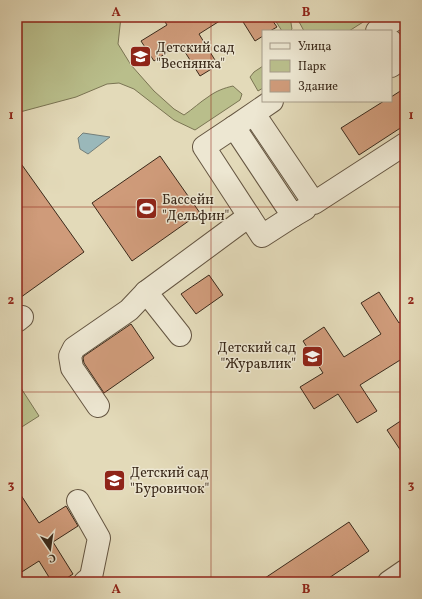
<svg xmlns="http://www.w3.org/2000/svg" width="422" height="599" font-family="Vollkorn,serif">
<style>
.green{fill:#b9be8b;stroke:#7a7453}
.water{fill:#9ab8ba;stroke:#747f7a}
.building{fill:#cf9b7a;stroke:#3b2a1b}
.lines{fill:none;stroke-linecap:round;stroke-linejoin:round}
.minor-casing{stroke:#655642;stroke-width:24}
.minor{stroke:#ede7d2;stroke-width:22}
.grid{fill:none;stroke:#8f2418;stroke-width:1;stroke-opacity:0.55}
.labels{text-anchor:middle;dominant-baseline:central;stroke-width:3;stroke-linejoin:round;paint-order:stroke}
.poi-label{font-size:14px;fill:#3b2a1b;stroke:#ede7d2;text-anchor:start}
.neatline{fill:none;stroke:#8f2418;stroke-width:1.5}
.grid-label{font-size:13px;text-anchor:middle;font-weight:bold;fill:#8f2418}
</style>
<rect width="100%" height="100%" fill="#e3dab9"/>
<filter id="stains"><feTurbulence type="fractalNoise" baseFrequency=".005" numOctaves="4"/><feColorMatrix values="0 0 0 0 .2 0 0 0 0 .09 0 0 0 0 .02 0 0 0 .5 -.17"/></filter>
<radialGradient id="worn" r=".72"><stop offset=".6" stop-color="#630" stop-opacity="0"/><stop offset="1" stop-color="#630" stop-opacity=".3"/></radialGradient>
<g class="green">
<path d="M17,17H121L118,44L131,65L154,91L174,109L184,115C193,109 200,102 208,97C216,91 224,88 233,86L242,94L240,100L195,130L174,120L134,89L119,83L107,84L76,97L20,112L17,108Z"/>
<path d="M273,17H290L292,29L290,31H282Z"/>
<path d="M297,17H371L349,31H304L297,18Z"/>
<path d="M263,66V88L258,91L250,77L254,72Z"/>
<path d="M17,382L39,416L17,430Z"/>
</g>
<path class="water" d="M83,133L110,137L88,154L80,149L78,138Z"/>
<g class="building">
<path d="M162,17H226L199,34L218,65L200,76L180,44L154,61L141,41L167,25Z"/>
<path d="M240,17H270L277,27L270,31H263V36L255,41Z"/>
<path d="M405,88V125L359,155L341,128L384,101H391V97Z"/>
<path d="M160,156L200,213L132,261L92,203Z"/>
<path d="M17,158L84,252L17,300Z"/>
<path d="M209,275L223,295L196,314L181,294Z"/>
<path d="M379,292L399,323L405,319V357L360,385L377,411L357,423L338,394L314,409L300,387L323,373L303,341L324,327L344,357L381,334L361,303Z"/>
<path d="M131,324L154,358L104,393L84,363L83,358L84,356Z"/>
<path d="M405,418V457L387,430Z"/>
<path d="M17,489L39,523L66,506L78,526L53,542L73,574L61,582H52L39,561L17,575Z"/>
<path d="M349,522L369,551L323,582H259Z"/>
</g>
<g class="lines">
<defs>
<g id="minor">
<path d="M377,31L399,17"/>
<path d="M391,41L403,58L391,66"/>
<path d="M272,101L234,127L293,216L305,209"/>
<path d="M254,114L314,203L405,144"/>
<path d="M234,127L204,147L262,236L293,216"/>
<path d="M17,321L22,317"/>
<path d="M180,335L146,292L249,216"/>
<path d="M98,406L72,368L70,356L74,348L129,310L146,292"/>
<path d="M78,501L99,538L91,577L85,582"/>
<path d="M389,582L405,571"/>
</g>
</defs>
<use href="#minor" class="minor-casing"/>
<use href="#minor" class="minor"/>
</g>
<path class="grid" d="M211,17V582M17,207H405M17,392H405"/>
<defs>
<symbol id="school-square" viewBox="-11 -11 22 22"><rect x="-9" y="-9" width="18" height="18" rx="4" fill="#8f2418" stroke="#ede7d2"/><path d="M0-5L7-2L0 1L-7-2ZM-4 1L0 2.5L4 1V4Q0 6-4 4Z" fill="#fff"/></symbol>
<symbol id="stadium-square" viewBox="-11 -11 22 22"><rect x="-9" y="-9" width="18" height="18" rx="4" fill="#8f2418" stroke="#ede7d2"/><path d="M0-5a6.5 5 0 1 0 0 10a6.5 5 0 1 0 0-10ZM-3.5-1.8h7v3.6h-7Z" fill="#fff"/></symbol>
</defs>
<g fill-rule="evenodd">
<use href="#school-square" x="128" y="44" width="25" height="25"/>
<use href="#stadium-square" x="134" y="196" width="25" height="25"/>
<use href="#school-square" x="300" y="344" width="25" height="25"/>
<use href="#school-square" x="102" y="468" width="25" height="25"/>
</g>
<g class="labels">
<g class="poi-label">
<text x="156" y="48">Детский сад<tspan x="156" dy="16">"Веснянка"</tspan></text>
<text x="162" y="200">Бассейн<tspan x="162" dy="16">"Дельфин"</tspan></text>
<text x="296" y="348" text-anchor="end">Детский сад<tspan x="296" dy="16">"Журавлик"</tspan></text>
<text x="130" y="473">Детский сад<tspan x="130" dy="16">"Буровичок"</tspan></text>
</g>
</g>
<rect width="422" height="599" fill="none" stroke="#e3dab9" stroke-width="44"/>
<rect x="262" y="30" width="130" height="72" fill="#ede7d2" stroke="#a69b89"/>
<rect x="270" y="43" width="20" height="6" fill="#ede7d2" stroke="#a69b89"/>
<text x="298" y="50" font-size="12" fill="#3b2a1b">Улица</text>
<rect x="270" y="60" width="20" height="12" fill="#b9be8b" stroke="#a69b89"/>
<text x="298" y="70" font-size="12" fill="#3b2a1b">Парк</text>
<rect x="270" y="80" width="20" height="12" fill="#cf9b7a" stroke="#a69b89"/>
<text x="298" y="90" font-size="12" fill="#3b2a1b">Здание</text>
<g transform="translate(50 549) rotate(167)" stroke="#ede7d2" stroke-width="3" paint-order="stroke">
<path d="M0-3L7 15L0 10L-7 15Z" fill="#3b2a1b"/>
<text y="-6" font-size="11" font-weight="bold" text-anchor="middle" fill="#3b2a1b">С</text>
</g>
<rect x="22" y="22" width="378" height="555" class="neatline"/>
<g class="grid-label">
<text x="116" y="16">A</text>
<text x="306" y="16">B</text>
<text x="11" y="119">1</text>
<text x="411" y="119">1</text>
<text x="11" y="304">2</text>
<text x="411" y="304">2</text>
<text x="11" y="489">3</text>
<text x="411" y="489">3</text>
<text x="116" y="593">A</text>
<text x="306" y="593">B</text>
</g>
<rect width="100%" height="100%" filter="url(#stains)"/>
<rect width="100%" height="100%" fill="url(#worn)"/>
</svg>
